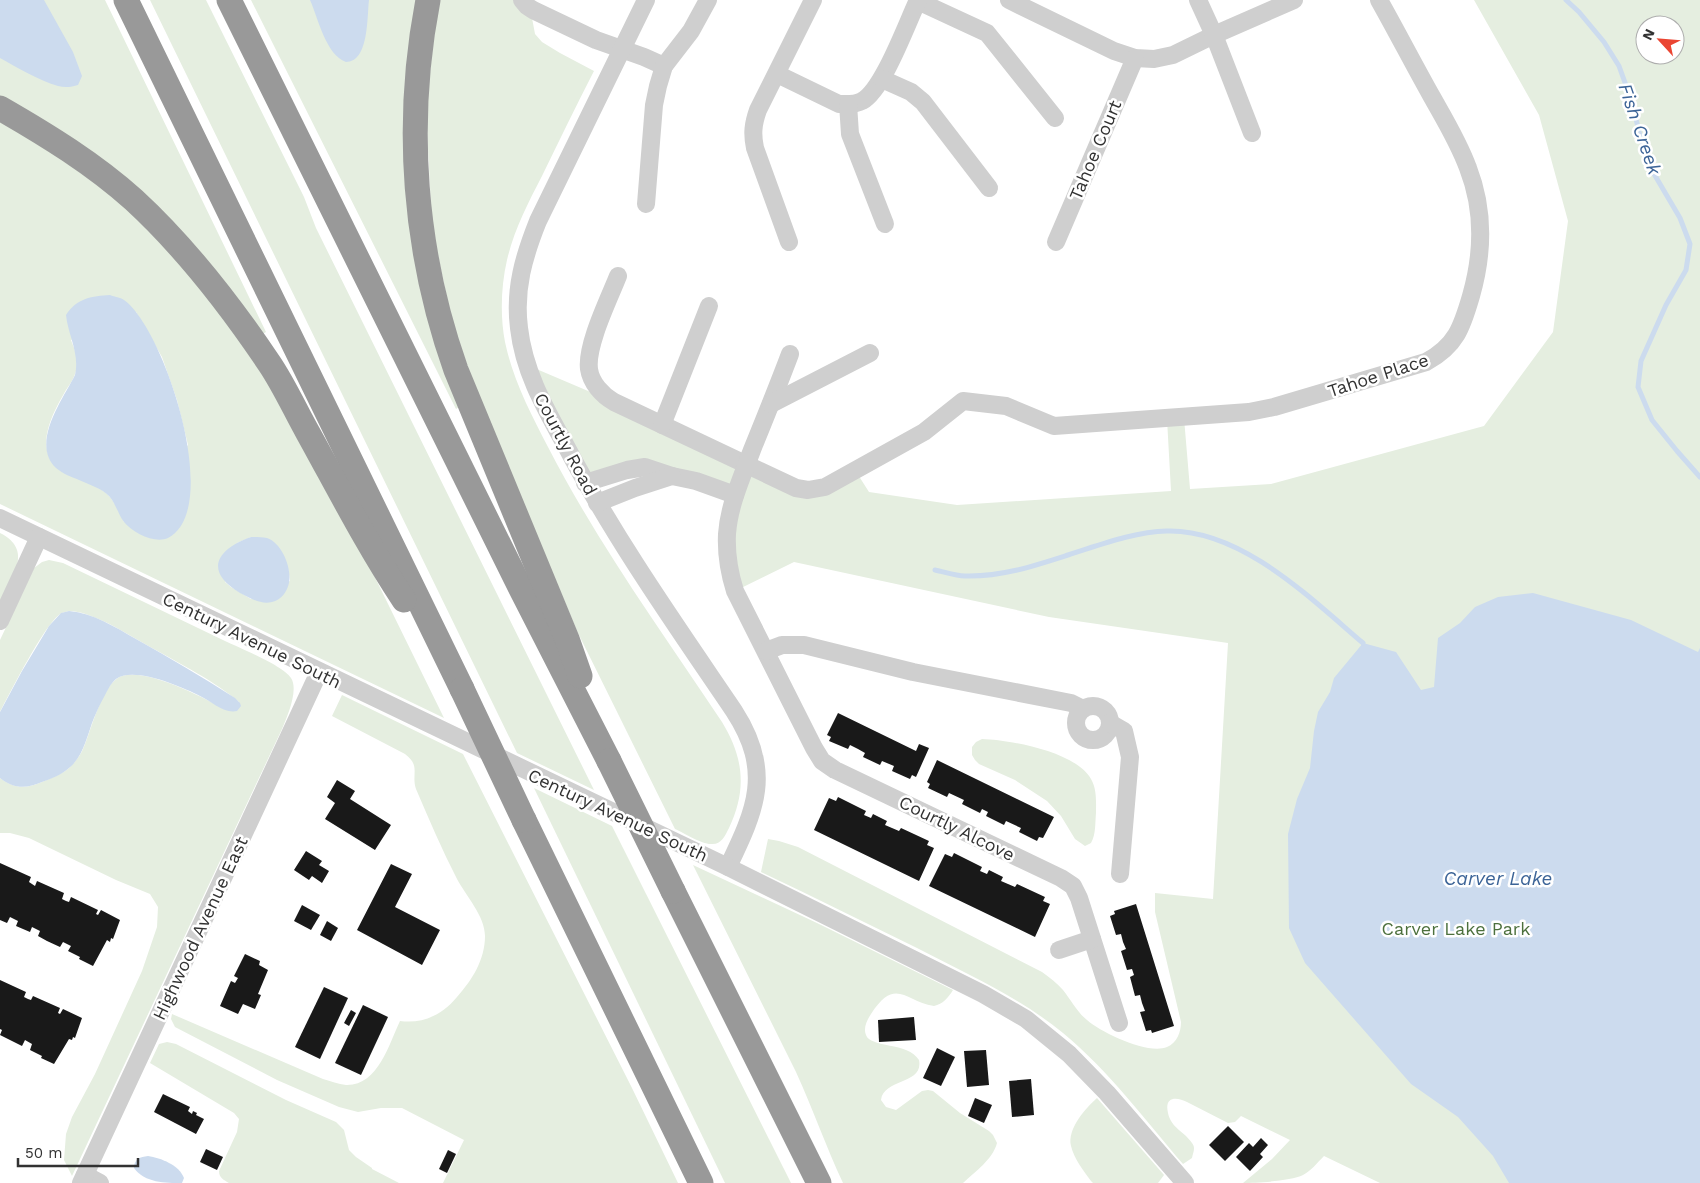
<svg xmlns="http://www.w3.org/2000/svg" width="1700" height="1183" font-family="'Work Sans',sans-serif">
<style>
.green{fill:#e5eee0;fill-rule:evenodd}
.water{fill:#ccdbee}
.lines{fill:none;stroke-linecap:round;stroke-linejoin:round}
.stream{stroke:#ccdbee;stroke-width:5}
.building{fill:#191919}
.minor{stroke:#cfcfcf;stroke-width:18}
.highway{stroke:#999;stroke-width:25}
.highway-bridge{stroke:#999;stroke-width:25}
.labels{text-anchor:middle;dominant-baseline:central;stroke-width:5;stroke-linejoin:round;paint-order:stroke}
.street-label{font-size:18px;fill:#323232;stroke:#fff}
.park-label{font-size:18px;fill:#4c703d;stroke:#fff}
.water-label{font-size:19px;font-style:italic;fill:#3c6497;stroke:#fff}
</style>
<rect width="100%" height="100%" fill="#fff"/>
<g class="green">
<path d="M0,0H105L266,332L261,335L244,311L0,96Z"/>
<path d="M150,0H206L304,197L316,228L594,790L517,753Z"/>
<path d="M251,0H419L409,68L461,406L456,409Z"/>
<path d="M438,0H514L532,18L535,34L542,42L560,53L594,71C576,106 559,141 542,176C528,203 514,230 507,260C501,286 500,316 505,342C513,380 531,414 548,447C598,544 662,632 722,722C744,758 747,790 729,828C725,836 721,845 711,844C701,844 684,833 675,829L577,631L477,392L453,326L432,227L426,109Z"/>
<path d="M1474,0H1700V1183H1380L1324,1156C1317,1163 1311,1171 1303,1175C1291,1181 1257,1183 1243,1183L1272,1159L1290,1140L1241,1116L1235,1122L1228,1123L1187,1102C1177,1097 1164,1096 1168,1113C1171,1128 1184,1131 1192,1143C1196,1148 1193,1152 1192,1158L1183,1164C1145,1120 1109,1071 1063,1033C1019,997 967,974 917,948C865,923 813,896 761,872L768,839L779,841L798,847L1042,972C1049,977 1057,983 1063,990C1071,1000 1077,1012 1087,1020C1102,1033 1148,1055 1167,1047C1177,1043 1181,1032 1181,1022L1155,912V893L1213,899L1228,643L1049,617L794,562L735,591V495L645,467L585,483L527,365L614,402L796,488L855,470L869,492L957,505L1171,491L1167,419L1184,418L1190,489L1271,484L1484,426L1553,332L1568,221L1539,115ZM1645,25H1675V55H1645Z"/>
<path d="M0,118L26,133L119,201L202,286L268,383L364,555L444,718L0,504ZM136,312L162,357L177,400L188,445L124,522C119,512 115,501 106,493C96,484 55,469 50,459C39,437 55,409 66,390C71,383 76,375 77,366C78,357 74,348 71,340ZM251,537H255C276,551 288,554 290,581L251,599L231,587L225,582L237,543Z"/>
<path d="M0,533C34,550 12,577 0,602Z"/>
<path d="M49,560L63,563C117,589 171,615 225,641C240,648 284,666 291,678C299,690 287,717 282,729L72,1176L64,1160L66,1134L72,1117L95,1074L142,971L157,927L158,907L150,894L116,880L29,838L10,833H0V778C15,789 26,789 42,782C51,778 62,774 69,768C75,762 80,756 83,749C91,732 102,682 122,676C148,668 203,697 226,710L239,702C216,682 179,663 152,648C132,637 113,624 91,616C83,613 71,609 62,613C47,619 9,695 0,712V640L34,568L42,562Z"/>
<path d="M342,695L463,754L631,1086L678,1183H443L464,1140L402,1108H381L358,1112L339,1107L277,1080L175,1027L171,1019L172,1014L323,1079C331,1081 338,1084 346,1085C378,1086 389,1044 400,1021C423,1024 442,1015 457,997C472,980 485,960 485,936C485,916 466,896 457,879C442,850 429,819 416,789C411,774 421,766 405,754L332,716Z"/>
<path d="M982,739C1011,740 1076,752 1091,779C1097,789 1096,802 1096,813C1095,823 1096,834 1091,843L1085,846L1075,839L1061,816L1047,801L1015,780L979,764L975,760L972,755V747L976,742Z"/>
<path d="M534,788L612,826L791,1183H725Z"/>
<path d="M693,865L817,923L953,990C948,998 943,1004 934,1006C905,1002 896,976 871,1014C867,1020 863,1028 866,1035C870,1048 908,1042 919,1060C924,1085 884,1078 881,1100L886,1107L896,1110L922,1091L928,1090L933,1091L960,1113L989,1131L993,1135L997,1143C993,1159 975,1172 963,1183H843C826,1147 813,1109 796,1072Z"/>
<path d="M167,1042L176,1044L286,1100L336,1122L344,1130L349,1150L356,1157L372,1168V1169L399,1183H229C224,1180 219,1178 219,1171L237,1132L239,1119L234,1113L150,1063L159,1044Z"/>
<path d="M1097,1098L1164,1175L1158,1183H1093L1091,1181C1084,1171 1074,1159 1071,1146C1067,1129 1085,1109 1097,1098Z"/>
</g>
<g class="water">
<path d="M0,0H44L73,52L82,76L78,85C72,87 65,88 58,86C40,81 16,67 0,58Z"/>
<path d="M310,0H369C367,17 369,62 346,62C326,55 318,18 310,0Z"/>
<path d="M110,295C115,297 120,297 124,300C164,328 224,509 168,538C155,544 133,533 124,522C118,514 116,504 109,496C101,488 90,485 79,480C72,477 63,474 56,468C30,443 63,399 75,375C80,354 68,335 66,315C77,298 92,296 110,295Z"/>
<path d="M251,537C256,537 262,537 267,538C282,543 292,568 289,583C287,592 281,600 272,602C261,605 250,598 240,593C203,571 217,549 251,537Z"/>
<path d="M1533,593L1631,620L1698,652L1700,648V1183H1509L1493,1156L1458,1117L1411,1084L1305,963L1289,928L1288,834L1297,799L1310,768L1314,731L1318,712L1330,692L1334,678L1363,643L1396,652L1421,690L1434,687L1438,638L1460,623L1475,607L1498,597Z"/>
<path d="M69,611C93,613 115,627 136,639C170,658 202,677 235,698L240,703L241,706L237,711C224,714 211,701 200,696C182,687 134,666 116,679C111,683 107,691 104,697C100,704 97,711 94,718C87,735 84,756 69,768C61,775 51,779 42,782C26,789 14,789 0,778V712L22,671L49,626L61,613Z"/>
<path d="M148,1156C161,1158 179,1165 184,1178L182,1183C165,1183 145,1183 134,1168C134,1159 140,1157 148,1156Z"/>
</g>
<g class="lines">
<g class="stream">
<path d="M1566,0L1579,12L1604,42L1619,66L1632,102L1641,140L1650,167L1680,218L1690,244L1686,270L1666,305L1641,361L1638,387L1652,420L1677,451L1700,477"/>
<path d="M935,570C945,572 955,576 965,576C1001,577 1034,566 1068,555C1100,545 1133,532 1167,531C1241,529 1310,598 1363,643"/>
</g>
</g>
<g class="building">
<path d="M838,713L916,751L919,744L929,748L916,777L912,775L910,779L892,771L894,766L882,761L880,765L863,757L865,753L858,749L850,745L848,749L829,741L831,737L827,735Z"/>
<path d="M937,760L1054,817L1043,838L1039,837L1037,841L1019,832L1021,828L1006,821L1004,825L986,816L988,812L982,809L980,813L962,804L964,800L949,793L947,797L928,788L930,784L927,782Z"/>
<path d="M337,780L355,791L350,799L391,825L375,850L325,819L335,803L327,797Z"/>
<path d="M838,797L866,811L864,815L871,818L873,814L887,821L885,825L899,831L901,828L929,841L927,845L934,848L919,881L814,830L829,798L836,801Z"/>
<path d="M306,851L322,861L319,865L329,871L322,883L312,876L309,880L294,870Z"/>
<path d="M954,853L982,867L980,871L987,874L989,870L1003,877L1001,881L1015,887L1017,884L1045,897L1043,901L1050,904L1035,937L929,886L945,854L952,857Z"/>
<path d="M0,863L31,877L29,882L35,886L37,881L64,893L62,899L66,901L69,902L71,897L98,910L96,914L98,915L101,910L120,920L113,939L111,938L110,942L107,940L93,966L79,959L80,957L68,951L71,946L63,942L60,947L47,941L38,936L40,931L32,927L30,932L16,926L18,921L10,917L7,923L0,920Z"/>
<path d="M391,864L412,874L395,907L440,930L422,965L357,930Z"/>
<path d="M1136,904L1174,1026L1152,1033L1151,1030L1146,1031L1140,1012L1145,1011L1142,1003L1140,995L1135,996L1130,977L1134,975L1132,969L1127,970L1121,951L1126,949L1123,942L1121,934L1116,935L1110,916L1115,914L1114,911Z"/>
<path d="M302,905L320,915L311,930L294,921Z"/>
<path d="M327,921L338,928L331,941L320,935Z"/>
<path d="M245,954L260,961L259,965L268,970L258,994L261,995L255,1009L243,1004L238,1014L220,1006L231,981L235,983L238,978L234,976Z"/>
<path d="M0,980L26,992L24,997L28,999L31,1000L33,996L60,1008L58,1013L60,1014L63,1009L82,1018L75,1038L73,1037L72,1040L69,1039L54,1064L41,1058L42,1056L30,1050L32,1044L25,1040L22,1046L0,1035L2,1030L0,1029Z"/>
<path d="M324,987L348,998L320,1059L295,1047Z"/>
<path d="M363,1005L388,1017L361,1075L335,1063Z"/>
<path d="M351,1010L356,1013L349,1026L344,1023Z"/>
<path d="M914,1017L916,1040L879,1042L878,1020Z"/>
<path d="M937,1048L955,1057L941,1086L923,1078Z"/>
<path d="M986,1050L989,1085L967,1087L964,1051Z"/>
<path d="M1031,1079L1034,1115L1012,1117L1009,1081Z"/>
<path d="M163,1094L190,1107L188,1111L192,1114L193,1111L197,1113L196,1115L204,1119L196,1134L154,1112Z"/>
<path d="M975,1098L992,1105L984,1123L968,1116Z"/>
<path d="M1228,1126L1244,1142L1225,1161L1209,1145Z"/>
<path d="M1261,1138L1268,1145L1260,1154L1263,1157L1250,1171L1236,1157L1249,1143L1253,1147Z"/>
<path d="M206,1149L223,1157L217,1170L200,1162Z"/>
<path d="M448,1150L456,1154L447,1173L439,1169Z"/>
</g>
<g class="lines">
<g class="minor">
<path d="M522,0L527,6L533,10L596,40L644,57L664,66"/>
<path d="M646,0L538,221C524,256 514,289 519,328C524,372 545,408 566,446C615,539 675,624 734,711C773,771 756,809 728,867"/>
<path d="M1009,0L1114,51L1135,58L1154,59L1173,55L1214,35L1294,0"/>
<path d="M1198,0L1214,35L1252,133"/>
<path d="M918,1L987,33L1055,118"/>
<path d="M777,74L839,104C846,104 855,105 862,101C883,90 907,23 918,0"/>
<path d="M882,79L911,92L923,102L989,188"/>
<path d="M848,104L850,134L885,224"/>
<path d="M646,204L654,105L658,86L664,66L691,31L708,0"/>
<path d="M789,242L755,148C752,134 753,124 758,110L813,0"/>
<path d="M1056,242L1135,58"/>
<path d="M618,276C609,299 586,345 589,369C591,383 602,395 614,402L796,488L808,490L825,487L924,432L963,401L1006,406L1054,426L1249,412L1274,407L1426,362C1456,346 1462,327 1471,296C1483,254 1484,209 1468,168C1459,143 1445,120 1432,97C1414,65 1397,32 1379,0"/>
<path d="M790,354C778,386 765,418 752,450C742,477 729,505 727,534C726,554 729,572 735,591L814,748L822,761L835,770L1061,878L1073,886L1079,898L1119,1023"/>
<path d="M771,404L870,353"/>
<path d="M662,425L709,306"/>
<path d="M585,483L627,470L645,467L672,476L696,481L735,495"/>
<path d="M597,503L635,488L672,476"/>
<path d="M0,518L728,867L983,994L1026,1019L1069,1054L1107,1093L1185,1183"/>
<path d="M0,621L39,537"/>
<path d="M766,651L782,645H804L913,672L1071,703L1083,709"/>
<circle cx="1093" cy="723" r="17"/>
<path d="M1110,723L1124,731L1130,757L1120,874"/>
<path d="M1059,950L1092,939"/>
<path d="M85,1175L100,1183"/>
<path d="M81,1183L319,672"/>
</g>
<g class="highway">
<path d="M126,0L462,689"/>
<path d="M229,0L523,593L609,761"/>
<path d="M428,0C404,124 414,252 456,370L567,639L580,676"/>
<path d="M0,108C47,135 94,164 134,200C186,248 230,305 269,363C284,385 295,410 308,433C339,489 368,546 404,600"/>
<path d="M524,820L701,1183"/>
<path d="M673,891L819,1183"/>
</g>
<g class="highway-bridge">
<path d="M462,689L524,820"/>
<path d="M609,761L673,891"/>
</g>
</g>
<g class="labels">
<g class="street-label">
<text transform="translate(1095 150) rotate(-67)">Tahoe Court</text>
<text transform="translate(1378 375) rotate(-18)">Tahoe Place</text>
<text transform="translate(566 444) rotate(62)">Courtly Road</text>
<text transform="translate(252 640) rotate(26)">Century Avenue South</text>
<text transform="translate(618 815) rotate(25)">Century Avenue South</text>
<text transform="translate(957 828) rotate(26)">Courtly Alcove</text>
<text transform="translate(200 928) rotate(-65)">Highwood Avenue East</text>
</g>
<g class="park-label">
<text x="1456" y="928">Carver Lake Park</text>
</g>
<g class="water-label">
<text transform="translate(1640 129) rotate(71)">Fish Creek</text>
<text x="1498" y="878">Carver Lake</text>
</g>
</g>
<g transform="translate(1660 40) rotate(296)"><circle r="24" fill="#ffffff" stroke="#adadad"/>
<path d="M0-4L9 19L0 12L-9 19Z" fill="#ea4532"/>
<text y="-8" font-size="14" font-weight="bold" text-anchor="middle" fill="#323232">N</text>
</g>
<path d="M18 1158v8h120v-8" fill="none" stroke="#323232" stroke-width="2.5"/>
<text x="25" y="1158" font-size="15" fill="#323232" stroke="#ffffff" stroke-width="4" paint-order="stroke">50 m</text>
</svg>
